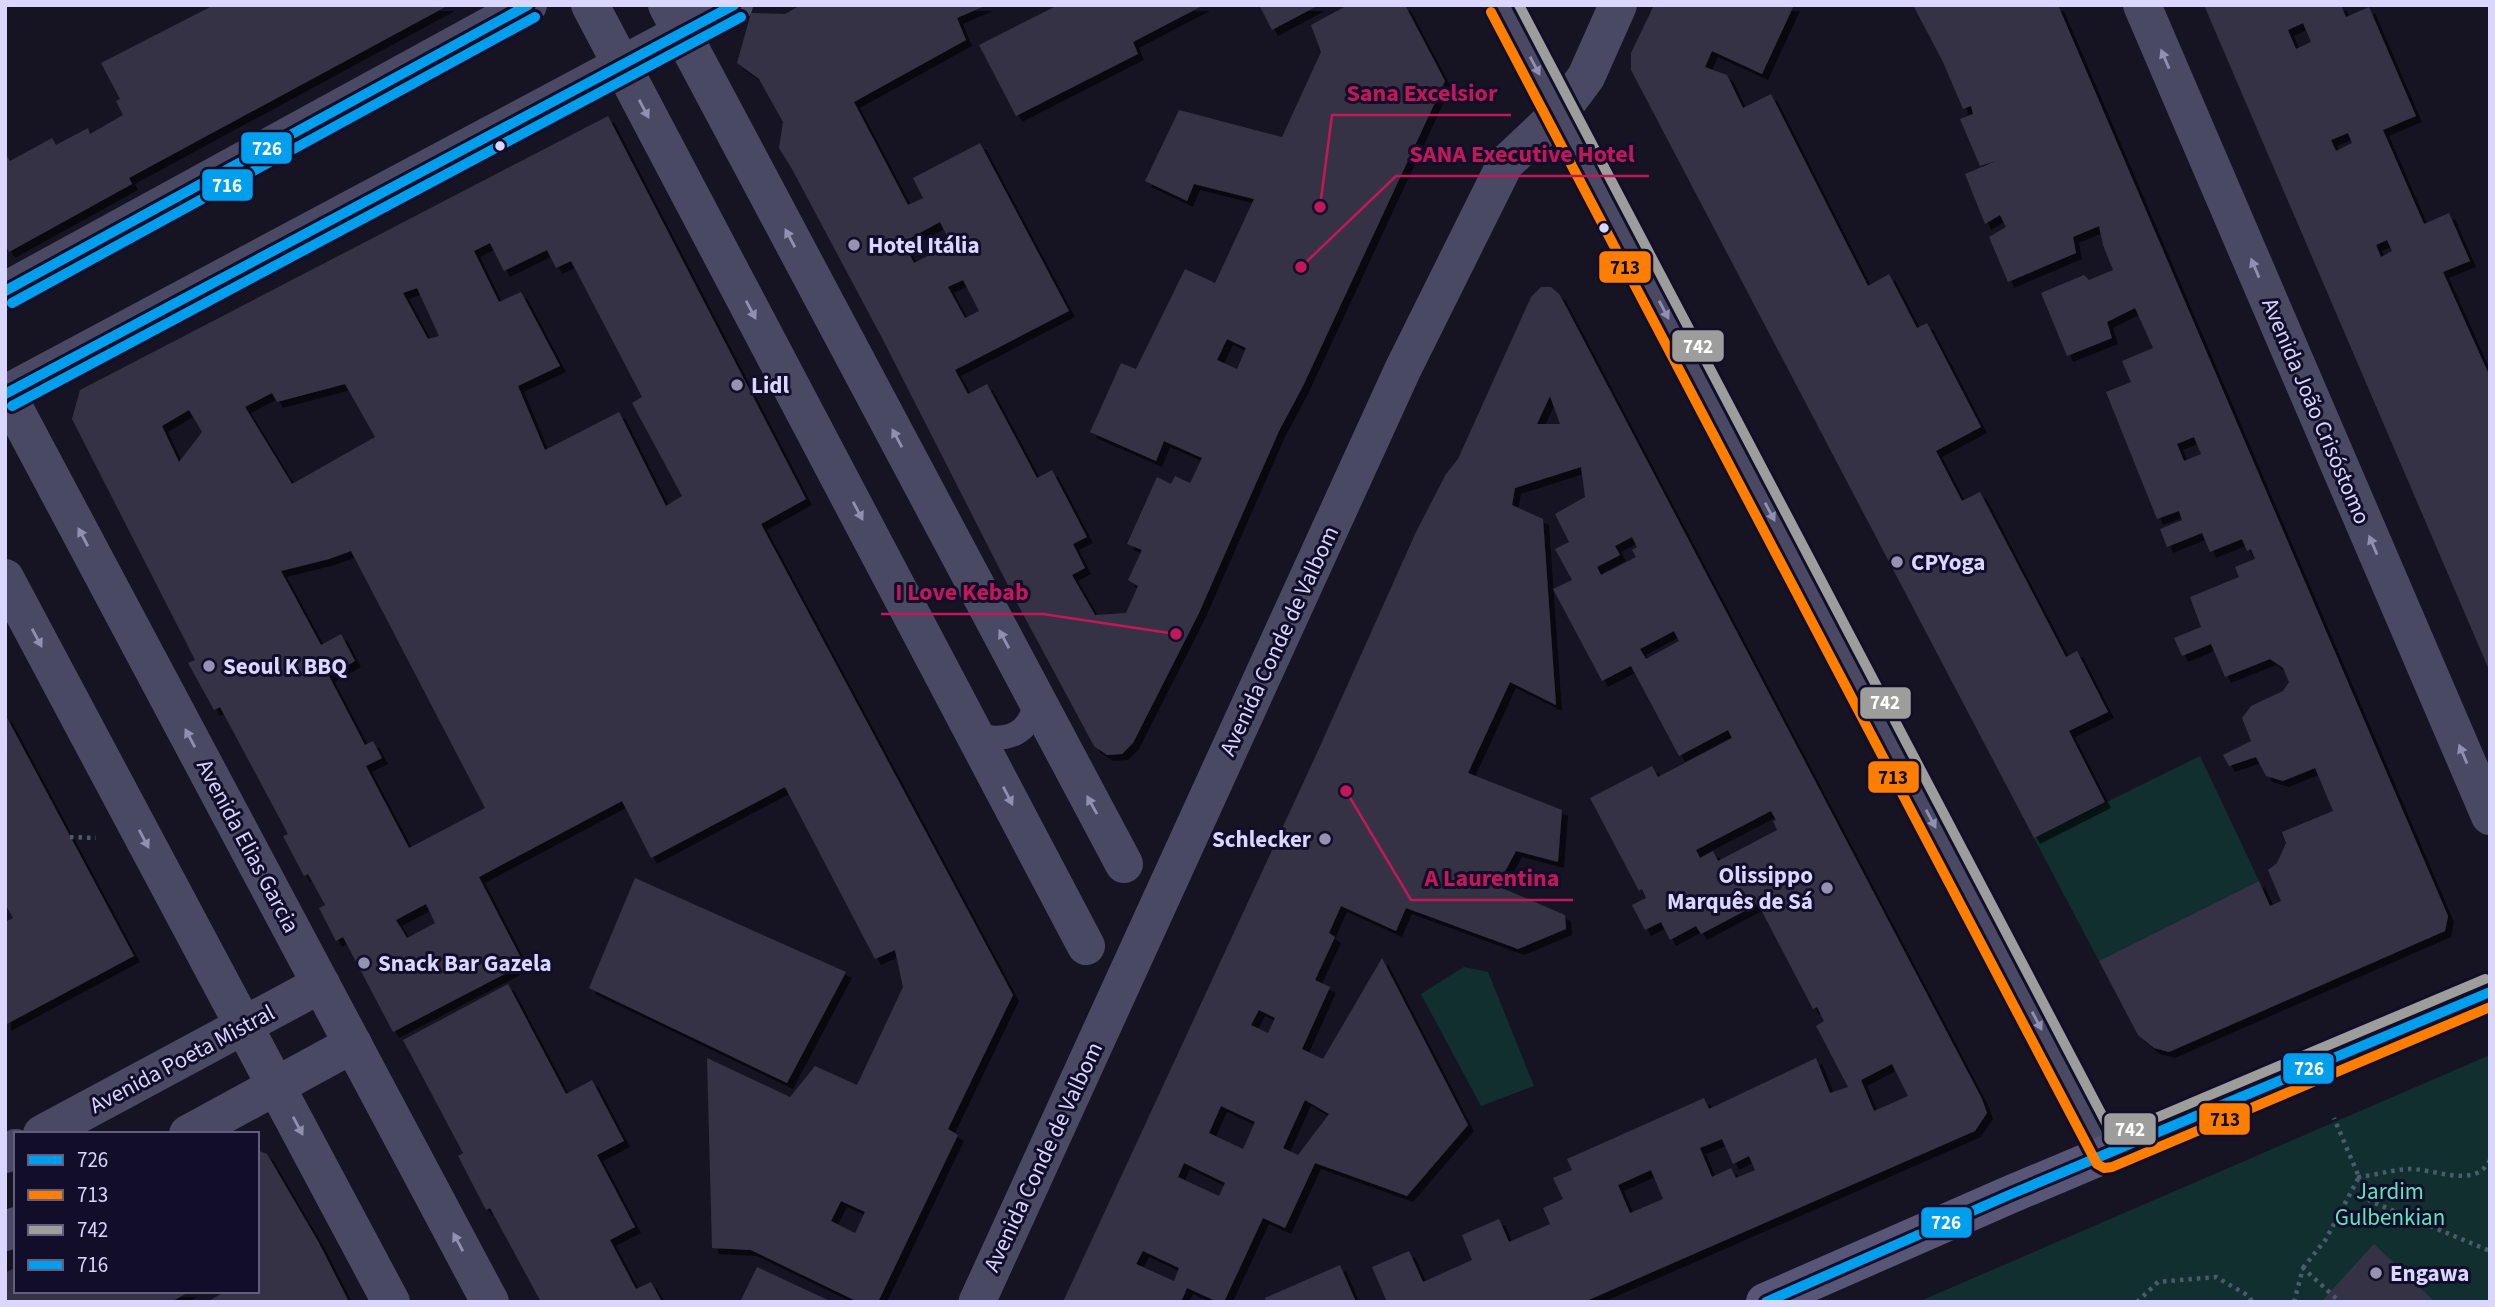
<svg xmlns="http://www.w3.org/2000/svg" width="2495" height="1307" font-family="'Source Sans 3',sans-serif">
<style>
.green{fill:#122f2f}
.building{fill:#343245;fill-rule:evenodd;filter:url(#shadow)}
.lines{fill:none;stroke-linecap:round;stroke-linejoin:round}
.path{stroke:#4a5b6b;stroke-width:4.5;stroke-dasharray:3.5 5;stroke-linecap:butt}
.service{stroke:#494964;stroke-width:24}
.pedestrian{stroke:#494964;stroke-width:37}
.minor{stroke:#494964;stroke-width:38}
.tertiary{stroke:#494964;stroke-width:38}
.secondary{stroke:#575676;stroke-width:38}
.bus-1-casing{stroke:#120e29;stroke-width:16}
.bus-2-casing{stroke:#120e29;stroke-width:16}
.bus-3-casing{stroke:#120e29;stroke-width:16}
.bus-4-casing{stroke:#120e29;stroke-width:16}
.bus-1{stroke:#009fee;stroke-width:10}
.bus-2{stroke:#ff7e00;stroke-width:10}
.bus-3{stroke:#9d9d9c;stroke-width:10}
.bus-4{stroke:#009fee;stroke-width:10}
.oneway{fill:#9190b2}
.bus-dot{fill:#d9d6ff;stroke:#120e29;stroke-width:2.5}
.poi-dot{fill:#9592b2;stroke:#120e29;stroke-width:2.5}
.labels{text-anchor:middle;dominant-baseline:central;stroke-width:6;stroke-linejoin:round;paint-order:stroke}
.poi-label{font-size:23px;font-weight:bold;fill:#d9d6ff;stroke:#120e29;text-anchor:start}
.street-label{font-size:23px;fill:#d9d6ff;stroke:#120e29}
.park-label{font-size:23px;fill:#5ae6bf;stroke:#120e29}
.leader{fill:none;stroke:#c2185b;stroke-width:2.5}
.callout-dot{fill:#c2185b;stroke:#120e29;stroke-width:2.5}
.callout-label{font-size:24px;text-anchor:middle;font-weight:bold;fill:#c2185b;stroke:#120e29;stroke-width:6;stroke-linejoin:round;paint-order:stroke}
.line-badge{stroke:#120e29;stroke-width:2.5}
.badge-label{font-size:19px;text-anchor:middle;font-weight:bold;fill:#fff}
.pale-badge-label{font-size:19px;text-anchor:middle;font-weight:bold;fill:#111}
</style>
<defs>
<filter id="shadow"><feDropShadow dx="6" dy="6" stdDeviation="0" flood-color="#0009"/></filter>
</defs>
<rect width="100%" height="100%" fill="#161423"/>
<g class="green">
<path d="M2200,756L2259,881L2099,961L2034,838Z"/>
<path d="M1464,967L1488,972L1534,1086L1481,1106L1421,994Z"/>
<path d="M2490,1055V1302H1918Z"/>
</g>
<g class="building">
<path d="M214,5H449L129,178L132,184L9,252L5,245V153L10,161L52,138L56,145L88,128L90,134L123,115L116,101L120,99L101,63Z"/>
<path d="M801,5H987L957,18L966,40L854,102L908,205L923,198L913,178L980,143L1069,311L955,370L968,394L987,384L1037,478L1052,470L1087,537L1073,544L1085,568L1072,575L1095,615L1126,613L1138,586L1128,580L1142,550L1127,544L1157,477L1171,484L1175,476L1190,483L1202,458L1164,441L1156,461L1090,432L1121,363L1136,369L1185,269L1215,283L1254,199L1194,184L1187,201L1145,181L1179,110L1282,137L1321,52L1311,25L1348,5H1405L1445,81L1303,386L1279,431L1199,613L1133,743L1122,754L1107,755L1094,746L1017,603L882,338L792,169L779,148L783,122L759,79L737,63L751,13L785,14ZM940,222L951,244L914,263L903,242ZM963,280L979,311L965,318L948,287ZM1227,339L1246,348L1237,369L1217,360Z"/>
<path d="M1058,5H1204L1133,42L1138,54L1016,116L979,45Z"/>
<path d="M1259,5H1319L1272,30Z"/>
<path d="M1654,5H1794L1762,74L1712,51L1705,67L1727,75L1743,108L1771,94L1868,286L1889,274L1917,328L1927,323L1981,427L1936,451L1962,501L1980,492L2066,657L2077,651L2108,712L2069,731L2105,802L2034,838L1631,70V53Z"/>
<path d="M1913,5H2058L2448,916L2445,931L2169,1052L2154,1048L2138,1035L2099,961L2259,881L2270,906L2281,901L2268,870L2277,863L2286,843L2282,832L2333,811L2315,768L2283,781L2266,776L2256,757L2229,766L2223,755L2251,741L2242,718L2251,706L2283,691L2289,682L2283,668L2270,659L2225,677L2211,644L2182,656L2174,638L2201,627L2190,597L2239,577L2235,567L2255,559L2251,549L2247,551L2242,539L2210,552L2202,533L2167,547L2160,529L2182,520L2179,511L2157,519L2106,392L2131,382L2122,361L2153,348L2135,308L2107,322L2112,338L2067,356L2041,293L2084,275L2089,280L2113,270L2103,245L2099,226L2073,237L2076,253L2008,282L1989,237L2006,227L2000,215L1985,224L1965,174L1996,161L1980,166L1960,119L1973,114L1971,106L1963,109L1943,62ZM2194,437L2201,454L2184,461L2177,444Z"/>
<path d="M2204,5H2341L2346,17L2369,7L2416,116L2383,130L2424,224L2449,213L2470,261L2443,272L2490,377V672ZM2303,23L2311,42L2296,49L2288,30ZM2348,133L2352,143L2336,151L2331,140ZM2387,240L2392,251L2381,257L2376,245Z"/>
<path d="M608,116L806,499L761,524L1013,995L948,1129L958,1135L878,1302H858L751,1250L712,1248L707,1058L790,1097L815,1066L857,1085L903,987L895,950L875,959L785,787L651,858L622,801L479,877L524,964L393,1032L343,937L336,941L319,908L325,905L308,874L304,876L283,836L288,834L220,707L214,710L188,663L195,660L72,419L80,390ZM490,243L504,271L547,250L556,268L571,261L642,397L632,403L682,496L666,506L619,412L545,450L518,386L560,366L521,292L499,302L474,251ZM417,288L439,336L428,339L403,293ZM345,384L375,437L292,484L245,407L272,393L277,402ZM189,410L202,432L179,462L162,426ZM351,551L485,808L409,848L366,766L382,758L373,741L365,745L329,676L355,661L341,634L321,645L281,571L329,559ZM426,904L435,923L407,938L396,920ZM841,1201L865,1212L855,1233L831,1221Z"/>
<path d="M1541,287H1551L1560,295L1982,1099L1987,1113L1975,1131L1584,1302H1387L1372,1267L1409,1251L1423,1282L1472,1260L1462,1235L1499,1219L1509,1242L1550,1224L1543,1208L1563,1199L1553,1178L1572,1170L1567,1159L1704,1098L1709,1109L1816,1058L1830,1093L1848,1087L1816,1026L1824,1021L1817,1007L1813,1009L1758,904L1701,934L1696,926L1670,940L1661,922L1645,930L1632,905L1646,898L1642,889L1639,891L1590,798L1652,766L1658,777L1732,738L1728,730L1679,756L1631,666L1602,681L1553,589L1572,580L1555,549L1569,542L1555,514L1585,497L1581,467L1515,488L1512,505L1543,519L1556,705L1510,682L1468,773L1562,810L1558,862L1516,851L1497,886L1565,915L1566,929L1518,949L1406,908L1396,931L1341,906L1329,933L1335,937L1315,980L1330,987L1302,1049L1323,1059L1382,958L1468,1125L1407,1196L1315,1163L1285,1228L1263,1218L1224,1302H1218L1187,1288L1181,1302H1063L1317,753L1416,532L1446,474L1458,459L1531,297ZM1550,396L1560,424H1537ZM1632,537L1637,547L1632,550L1636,557L1601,575L1597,567L1620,555L1615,546ZM1674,631L1679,641L1646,659L1640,649ZM1771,811L1776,820L1773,821L1777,830L1718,861L1713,851L1700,858L1696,850ZM1259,1010L1275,1018L1268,1033L1251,1025ZM1892,1064L1908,1096L1874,1111L1861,1080ZM1305,1100L1329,1114L1298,1155L1283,1148ZM1221,1106L1255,1122L1243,1149L1209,1133ZM1722,1139L1733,1164L1749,1156L1755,1170L1736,1178L1731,1168L1712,1177L1700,1148ZM1184,1163L1225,1183L1219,1196L1178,1177ZM1651,1170L1663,1199L1630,1213L1618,1185ZM1143,1251L1179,1268L1174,1281L1136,1264Z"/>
<path d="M5,714L134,956L5,1025V922L13,918L5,904Z"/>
<path d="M635,878L846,972L787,1083L589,988Z"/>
<path d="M508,984L566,1094L592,1080L624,1141L597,1155L635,1227L610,1240L636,1289L651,1282L662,1302H541L490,1208L486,1210L458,1156L463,1153L403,1040Z"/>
<path d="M257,1150L267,1154L319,1243L349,1302H207L226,1291H257V1275L259,1274L257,1270Z"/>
<path d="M2374,1244L2435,1302H2321Z"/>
<path d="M1340,1265L1356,1302H1266L1265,1298Z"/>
<path d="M16,1267V1291H191L171,1302H5V1273Z"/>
<path d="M757,1267L832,1302H740Z"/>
</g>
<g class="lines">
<g class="path">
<path d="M70,837L96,838"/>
<path d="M2490,1160C2475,1190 2433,1168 2408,1169C2392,1170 2375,1175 2359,1177L2370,1201L2490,1251"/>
<path d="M2303,1268L2326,1239L2359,1177L2334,1118"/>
<path d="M2137,1302L2158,1282L2216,1277L2249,1296L2252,1302"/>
<path d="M2294,1302L2303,1268L2340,1302"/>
</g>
<path class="service" d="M976,735C1008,743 1031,734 1036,699"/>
<path class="pedestrian" d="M977,1302L1403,369L1505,164L1560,112"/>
<g class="minor">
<path d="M590,5L1086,946"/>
<path d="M667,5L1124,864"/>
<path d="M2142,5L2490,816"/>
<path d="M1560,112L1586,77L1618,5"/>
<path d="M5,291L528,5"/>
<path d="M5,391L490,1302"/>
<path d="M5,394L734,5"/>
<path d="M5,578L391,1302"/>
<path d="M42,1134L321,984"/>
<path d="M188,1134L353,1044"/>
<path d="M5,1154L16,1148"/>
<path d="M5,1232L16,1226"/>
</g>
<path class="tertiary" d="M1503,5L2107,1154"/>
<path class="secondary" d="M1765,1302L2009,1195L2490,992"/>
<defs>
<g id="bus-1">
<path d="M5,291L528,5"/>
<path d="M5,394L734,5"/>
<path d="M1766,1302L2009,1195L2490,992"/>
</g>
<path id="bus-2" d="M1491,12L2097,1164L2104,1168L2112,1167L2490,1007"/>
<path id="bus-3" d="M1519,5L2113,1136L2485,979"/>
<g id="bus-4">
<path d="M12,303L535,17"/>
<path d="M12,406L741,17"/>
</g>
</defs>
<use href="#bus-1" class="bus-1-casing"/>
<use href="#bus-2" class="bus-2-casing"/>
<use href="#bus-3" class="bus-3-casing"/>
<use href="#bus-4" class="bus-4-casing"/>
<use href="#bus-1" class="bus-1"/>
<use href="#bus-2" class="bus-2"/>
<use href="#bus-3" class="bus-3"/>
<use href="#bus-4" class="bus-4"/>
</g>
<defs><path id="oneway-solid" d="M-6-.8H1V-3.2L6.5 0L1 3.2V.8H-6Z" transform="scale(1.75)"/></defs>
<g class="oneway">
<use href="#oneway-solid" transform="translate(2165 59) rotate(-113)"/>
<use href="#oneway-solid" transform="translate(1535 66) rotate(62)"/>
<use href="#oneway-solid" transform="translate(644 109) rotate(62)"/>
<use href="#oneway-solid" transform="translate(790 238) rotate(-118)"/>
<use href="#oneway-solid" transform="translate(2255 268) rotate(-113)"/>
<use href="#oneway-solid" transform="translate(751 310) rotate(62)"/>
<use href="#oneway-solid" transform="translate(1664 310) rotate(62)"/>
<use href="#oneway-solid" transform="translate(897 438) rotate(-118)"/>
<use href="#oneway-solid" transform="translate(858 511) rotate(62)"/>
<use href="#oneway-solid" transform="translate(1770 512) rotate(62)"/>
<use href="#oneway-solid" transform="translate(83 537) rotate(-118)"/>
<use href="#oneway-solid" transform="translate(2373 545) rotate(-113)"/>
<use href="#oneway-solid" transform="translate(37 638) rotate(62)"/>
<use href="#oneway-solid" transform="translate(1004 639) rotate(-118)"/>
<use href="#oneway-solid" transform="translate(190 738) rotate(-118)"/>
<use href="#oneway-solid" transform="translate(2463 754) rotate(-113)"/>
<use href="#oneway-solid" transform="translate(1008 796) rotate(63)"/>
<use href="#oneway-solid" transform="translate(1092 805) rotate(-119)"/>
<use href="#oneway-solid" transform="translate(1931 819) rotate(62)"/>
<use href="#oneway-solid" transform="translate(144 839) rotate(62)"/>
<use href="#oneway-solid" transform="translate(2037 1021) rotate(62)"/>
<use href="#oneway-solid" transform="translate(298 1126) rotate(62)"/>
<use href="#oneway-solid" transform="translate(458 1242) rotate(-118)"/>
</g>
<g class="bus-dot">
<circle cx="500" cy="146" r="6"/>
<circle cx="1604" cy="228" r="6"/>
</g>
<g class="poi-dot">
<circle cx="854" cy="245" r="7"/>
<circle cx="737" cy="385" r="7"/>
<circle cx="1897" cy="562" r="7"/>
<circle cx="209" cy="666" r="7"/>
<circle cx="1325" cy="839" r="7"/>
<circle cx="1827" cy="888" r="7"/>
<circle cx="364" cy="963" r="7"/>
<circle cx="2376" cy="1273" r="7"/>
</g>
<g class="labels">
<g class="poi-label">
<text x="868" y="245">Hotel Itália</text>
<text x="751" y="385">Lidl</text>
<text x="1911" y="562">CPYoga</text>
<text x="223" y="666">Seoul K BBQ</text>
<text x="1311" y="839" text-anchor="end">Schlecker</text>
<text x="1813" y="875" text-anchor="end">Olissippo<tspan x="1813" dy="26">Marquês de Sá</tspan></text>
<text x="378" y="963">Snack Bar Gazela</text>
<text x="2390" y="1273">Engawa</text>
</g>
<g class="street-label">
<text transform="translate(2316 411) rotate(67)">Avenida João Crisóstomo</text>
<text transform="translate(1279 641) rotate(-65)">Avenida Conde de Valbom</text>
<text transform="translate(248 846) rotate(62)">Avenida Elias Garcia</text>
<text transform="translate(182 1059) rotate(-28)">Avenida Poeta Mistral</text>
<text transform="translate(1043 1157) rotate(-65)">Avenida Conde de Valbom</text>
</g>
<g class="park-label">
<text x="2390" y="1191">Jardim<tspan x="2390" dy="26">Gulbenkian</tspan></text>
</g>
</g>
<path class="leader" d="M1320 207L1332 115H1511M1301 267L1396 176H1649M1176 634L1043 614H881M1346 791L1411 900H1573"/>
<g class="callout-dot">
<circle cx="1320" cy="207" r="7"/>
<circle cx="1301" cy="267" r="7"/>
<circle cx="1176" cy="634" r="7"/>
<circle cx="1346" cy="791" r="7"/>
</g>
<g class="callout-label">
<text x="1422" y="101">Sana Excelsior</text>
<text x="1522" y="162">SANA Executive Hotel</text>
<text x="962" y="600">I Love Kebab</text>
<text x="1492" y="886">A Laurentina</text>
</g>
<g class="line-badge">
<rect x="240" y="131" width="53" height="34" rx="7" fill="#009fee"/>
<rect x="201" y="168" width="53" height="34" rx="7" fill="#009fee"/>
<rect x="1598" y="250" width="54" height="34" rx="7" fill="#ff7e00"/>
<rect x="1671" y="329" width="54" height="34" rx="7" fill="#9d9d9c"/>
<rect x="1859" y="686" width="53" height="34" rx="7" fill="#9d9d9c"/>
<rect x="1867" y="760" width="53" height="34" rx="7" fill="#ff7e00"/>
<rect x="2282" y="1052" width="53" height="33" rx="7" fill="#009fee"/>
<rect x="2198" y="1102" width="53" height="34" rx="7" fill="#ff7e00"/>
<rect x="2103" y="1112" width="54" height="34" rx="7" fill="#9d9d9c"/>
<rect x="1920" y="1206" width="53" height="33" rx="7" fill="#009fee"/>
</g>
<g class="badge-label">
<text x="267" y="155">726</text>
<text x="227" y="192">716</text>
<text x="1698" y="353">742</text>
<text x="1885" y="709">742</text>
<text x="2309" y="1075">726</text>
<text x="2130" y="1136">742</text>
<text x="1946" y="1229">726</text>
</g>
<g class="pale-badge-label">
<text x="1625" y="274">713</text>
<text x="1893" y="784">713</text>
<text x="2225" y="1126">713</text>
</g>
<rect width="2495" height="1307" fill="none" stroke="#d9d6ff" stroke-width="14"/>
<rect x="14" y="1132" width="245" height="161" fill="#120e29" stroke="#625e7f" stroke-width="2"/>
<rect x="28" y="1155" width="35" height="10" fill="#009fee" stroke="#625e7f" stroke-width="2"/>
<text x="77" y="1167" font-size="21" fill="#d9d6ff">726</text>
<rect x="28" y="1190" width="35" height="10" fill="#ff7e00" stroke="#625e7f" stroke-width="2"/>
<text x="77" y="1202" font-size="21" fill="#d9d6ff">713</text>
<rect x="28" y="1225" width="35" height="10" fill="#9d9d9c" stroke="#625e7f" stroke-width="2"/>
<text x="77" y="1237" font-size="21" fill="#d9d6ff">742</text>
<rect x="28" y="1260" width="35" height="10" fill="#009fee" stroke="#625e7f" stroke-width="2"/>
<text x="77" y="1272" font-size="21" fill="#d9d6ff">716</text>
</svg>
